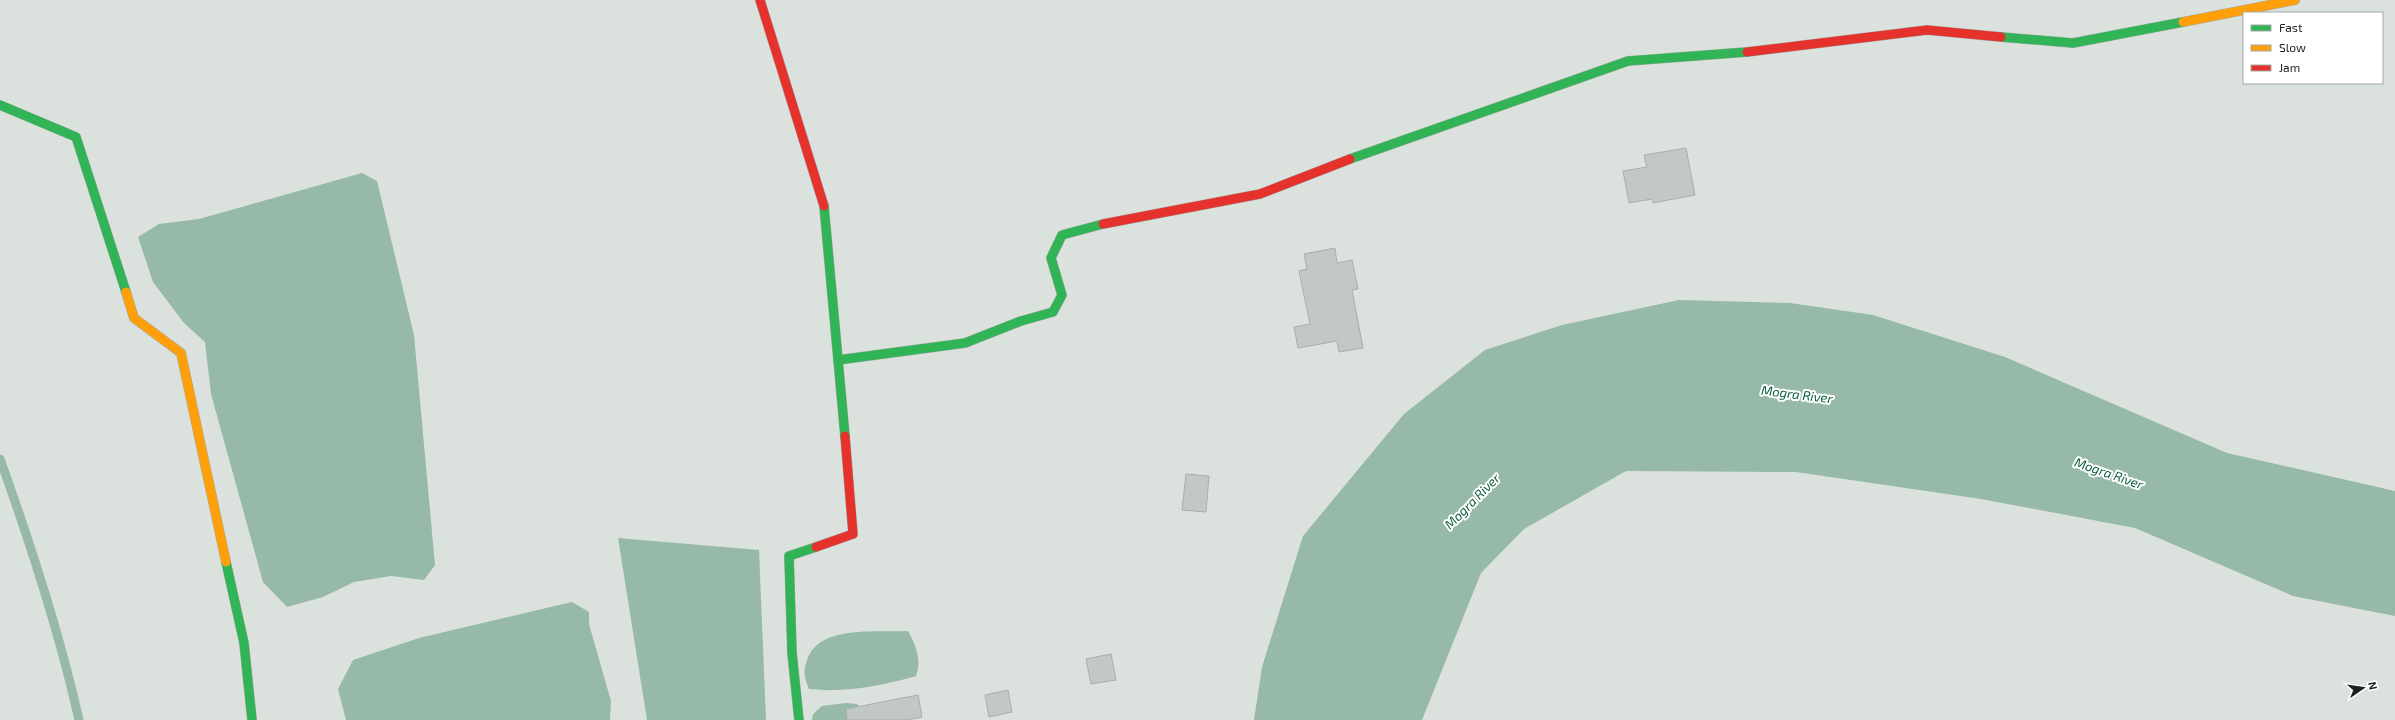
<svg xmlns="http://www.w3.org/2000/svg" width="2395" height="720" font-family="'Exo 2',sans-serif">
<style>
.water{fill:#97b9a7}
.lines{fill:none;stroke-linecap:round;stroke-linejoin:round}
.stream{stroke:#97b9a7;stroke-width:9}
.building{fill:#c2c8c5;stroke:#aaaeab}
.fast-casing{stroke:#a3a8a5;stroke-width:10}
.slow-casing{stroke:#a3a8a5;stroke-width:10}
.jam-casing{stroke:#a3a8a5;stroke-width:10}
.fast{stroke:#30b455;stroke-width:9}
.slow{stroke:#ff9f0a;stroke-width:9}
.jam{stroke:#e5322d;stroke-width:9}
.labels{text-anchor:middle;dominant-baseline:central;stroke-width:4;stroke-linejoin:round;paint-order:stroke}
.water-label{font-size:13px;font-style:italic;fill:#0a5c3c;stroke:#fff}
</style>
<rect width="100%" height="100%" fill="#dbe2de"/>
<g class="water">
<path d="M362,173L377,181L414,335L435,565L424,580L391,576L354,582L323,597L287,607L263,582L211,394L205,342L184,323L153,282L138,237L159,224L199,219Z"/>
<path d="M1679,300L1790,303L1873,315L2005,357L2227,453L2395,491V616L2293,596L2135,528L1981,499L1796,472L1626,471L1524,529L1481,573L1422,720H1254L1262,667L1303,536L1404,414L1485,350L1562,325Z"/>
<path d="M618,538L759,550L766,720H647Z"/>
<path d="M572,602L589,612V624L611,701L610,720H346L338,689L353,660L419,638Z"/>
<path d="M908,631C916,645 922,661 916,676C881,686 845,693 809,689C804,677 803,672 807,660C819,624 878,633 908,631Z"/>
<path d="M846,703L857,704L864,711L866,720H812L813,714L822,706Z"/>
</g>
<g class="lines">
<path class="stream" d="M0,459C31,545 59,631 79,720"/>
</g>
<g class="building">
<path d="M1686,148L1695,195L1653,203L1652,199L1629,203L1623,171L1647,167L1644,155Z"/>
<path d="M1335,248L1337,263L1352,260L1358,289L1352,290L1363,348L1339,352L1337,341L1298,348L1294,327L1310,324L1299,271L1307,269L1304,254Z"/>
<path d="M1186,474L1209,476L1206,512L1182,510Z"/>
<path d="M1111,654L1116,680L1091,684L1086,659Z"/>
<path d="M1008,690L1012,712L989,717L985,695Z"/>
<path d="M918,695L922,717L908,720H847L846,709Z"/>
</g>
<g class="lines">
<defs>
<g id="fast">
<path d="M2001,37L2073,43L2183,22"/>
<path d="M0,105L76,137L126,292"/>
<path d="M1350,159L1628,61L1747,52"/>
<path d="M824,206L845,436"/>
<path d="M838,360L965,343L1021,321L1053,312L1062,295L1051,258L1062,235L1103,224"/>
<path d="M226,562L244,643L252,720"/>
<path d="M799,720L792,653L789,556L816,547"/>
</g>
<g id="slow">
<path d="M2183,22L2295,0"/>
<path d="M126,292L134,318L181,353L226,562"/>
</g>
<g id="jam">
<path d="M760,0L824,206"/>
<path d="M1747,52L1927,30L2001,37"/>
<path d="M1103,224L1260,194L1350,159"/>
<path d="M816,547L853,534L845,436"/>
</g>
</defs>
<use href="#fast" class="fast-casing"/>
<use href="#slow" class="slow-casing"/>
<use href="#jam" class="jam-casing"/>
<use href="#fast" class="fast"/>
<use href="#slow" class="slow"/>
<use href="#jam" class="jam"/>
</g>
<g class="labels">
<g class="water-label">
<text transform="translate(1797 394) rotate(7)">Mogra River</text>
<text transform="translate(2109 473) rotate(19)">Mogra River</text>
<text transform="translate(1472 501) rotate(-45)">Mogra River</text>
</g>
</g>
<rect x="2243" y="12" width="140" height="72" fill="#ffffff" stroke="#a5a7a5"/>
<rect x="2251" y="25" width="20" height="6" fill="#30b455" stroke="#a5a7a5"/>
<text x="2279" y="32" font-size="12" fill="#1d221f">Fast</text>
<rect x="2251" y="45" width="20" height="6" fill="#ff9f0a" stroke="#a5a7a5"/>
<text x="2279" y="52" font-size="12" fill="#1d221f">Slow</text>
<rect x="2251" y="65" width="20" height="6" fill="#e5322d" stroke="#a5a7a5"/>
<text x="2279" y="72" font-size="12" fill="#1d221f">Jam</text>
<g transform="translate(2363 688) rotate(77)" stroke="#ffffff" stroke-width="3" paint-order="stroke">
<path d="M0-3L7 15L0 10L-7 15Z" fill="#1d221f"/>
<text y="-6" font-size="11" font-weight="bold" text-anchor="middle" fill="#1d221f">N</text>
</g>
</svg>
